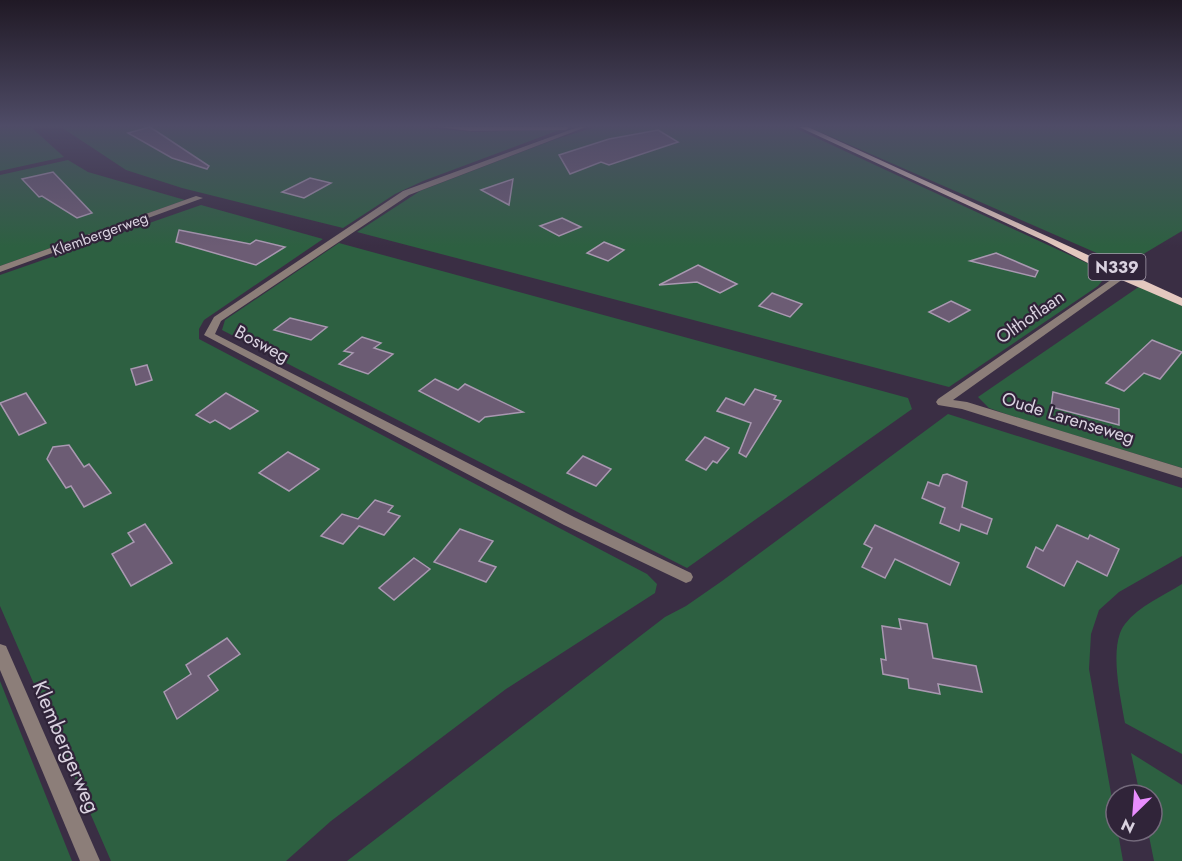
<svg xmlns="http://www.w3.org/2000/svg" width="1182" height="861" font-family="Jost,sans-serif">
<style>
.green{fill:#2d6041}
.building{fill:#6c5c74;stroke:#a998b1;stroke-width:1.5}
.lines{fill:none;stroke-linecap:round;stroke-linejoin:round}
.street{fill:#8c7e79;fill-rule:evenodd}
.primary{fill:#e4c8bf;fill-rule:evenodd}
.labels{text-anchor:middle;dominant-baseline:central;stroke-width:4.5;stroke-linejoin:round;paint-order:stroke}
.far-street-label{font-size:15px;fill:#dad2e0;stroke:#302439}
.shield{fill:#302439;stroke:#a79eae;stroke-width:1.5}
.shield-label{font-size:16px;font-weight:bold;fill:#dad2e0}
.street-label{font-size:18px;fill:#dad2e0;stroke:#302439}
.near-street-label{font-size:21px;fill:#dad2e0;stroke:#302439}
</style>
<rect width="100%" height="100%" fill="#3a2e44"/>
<g class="green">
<path d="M0,127H31L64,157L0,171Z"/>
<path d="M61,127H413L476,132L562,129L423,181L395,194L343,228L182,188L126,170Z"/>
<path d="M596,127H793L1102,270L1106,276L1098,286L949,387L357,232L420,191L556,139Z"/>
<path d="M809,127H1182V231L1130,262L1115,261Z"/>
<path d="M68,160L88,172L185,200L0,266V175Z"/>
<path d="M201,205L323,239L204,320L199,329V339L647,574L657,584L655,593L506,689L331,821L286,861H111L0,606V275Z"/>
<path d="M339,243L908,398L912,409L687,568L222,330L225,320Z"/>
<path d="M1140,286L1182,306V468L1009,415L989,408L978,397Z"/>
<path d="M948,414L1182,488V556L1119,592L1099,610L1091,634L1089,669L1123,861H347L665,617L686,606L722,581Z"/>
<path d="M1182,584V754L1125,723C1121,699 1108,645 1125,624C1139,606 1163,596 1182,584Z"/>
<path d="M0,681L72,861H0Z"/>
<path d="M1131,753L1182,785V861H1154L1148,831H1152V795H1140Z"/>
</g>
<g class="building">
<path d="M150,127L209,166L207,169L172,158L128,133Z"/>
<path d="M658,130L678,142L609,165L601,162L570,174L559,155L609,139Z"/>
<path d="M53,172L92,213L77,218L42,196L39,197L22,179Z"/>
<path d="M310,178L331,183L304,198L282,192Z"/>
<path d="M513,179L509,205L481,190Z"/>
<path d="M562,218L581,227L559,236L540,226Z"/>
<path d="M179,230L250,244L256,240L285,247L256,265L176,242Z"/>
<path d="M604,242L624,250L608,261L587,253Z"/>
<path d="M996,253L1038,271L1035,277L970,261Z"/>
<path d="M698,265L737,284L720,293L697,282L659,285Z"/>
<path d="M772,293L802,304L790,317L759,306Z"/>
<path d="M951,301L970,310L949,322L929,312Z"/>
<path d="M290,318L327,327L311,340L274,330Z"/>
<path d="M362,337L381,343L374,348L393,354L368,374L339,364L353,353L344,351Z"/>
<path d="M1152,340L1182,352L1160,379L1144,373L1124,391L1106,383Z"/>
<path d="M147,365L152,380L136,385L131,369Z"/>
<path d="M435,379L458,390L465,384L523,412L485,417L479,422L419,391Z"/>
<path d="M755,389L776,396L774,399L781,401L746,457L739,453L751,423L717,411L726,398L744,405Z"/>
<path d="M1053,392L1119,409V425L1051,407Z"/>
<path d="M26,393L46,423L19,435L0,403Z"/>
<path d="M226,393L258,411L230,429L215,420L210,423L196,415Z"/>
<path d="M705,437L729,448L717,463L713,461L706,470L686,460Z"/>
<path d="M69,445L84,467L89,464L111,493L84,507L71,486L66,488L47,459L53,447Z"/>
<path d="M288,452L319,469L289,491L259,473Z"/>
<path d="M583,456L611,469L596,486L567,473Z"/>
<path d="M947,474L967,482L962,507L992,519L987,534L961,524L959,531L940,523L945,508L922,498L928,482L939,486L943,475Z"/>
<path d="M375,500L393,506L388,512L400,516L384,535L359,526L343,544L321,536L342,514L358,519Z"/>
<path d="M145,524L172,563L131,586L112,554L134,542L128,533Z"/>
<path d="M875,525L959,563L950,585L895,559L885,578L862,567L872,548L864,544Z"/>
<path d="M1057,525L1088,539L1090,535L1119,549L1107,576L1077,561L1064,586L1027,567L1036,547L1043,551Z"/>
<path d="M460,529L493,541L479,561L496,567L486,582L434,562Z"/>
<path d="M414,558L430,569L394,600L379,588Z"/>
<path d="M899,619L927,624L933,658L976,666L982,692L938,684L940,694L909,688L908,679L883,674L881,659L886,660L882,626L901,629Z"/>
<path d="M227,638L240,654L208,676L218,690L177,719L164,692L191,674L186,665Z"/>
</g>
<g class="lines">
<g class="street">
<path d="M438,127H568L569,128L566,130L470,131Z"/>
<path d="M578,127H586L409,195L221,321L215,334L574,517L691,573L693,577L691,581L686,583L564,525L204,335L214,317L403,191Z"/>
<path d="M196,196L203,198L0,272V266Z"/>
<path d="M1141,259L1144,260V264L953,400L967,402L1182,468V478L962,409L938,405L936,402L938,399Z"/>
<path d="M0,644L6,646L100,861H80L0,670Z"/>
</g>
<path class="primary" d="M799,127H808L1182,298V306L1117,278L1047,242Z"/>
</g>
<linearGradient id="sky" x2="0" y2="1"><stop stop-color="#201925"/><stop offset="0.51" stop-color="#4f4c67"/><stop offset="1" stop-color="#4f4c67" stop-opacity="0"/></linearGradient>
<rect width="1182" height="247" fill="url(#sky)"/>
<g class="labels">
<g class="far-street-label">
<text transform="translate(100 234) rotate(-20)">Klembergerweg</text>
</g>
<rect class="shield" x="1088.5" y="254" width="57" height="26" rx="4.5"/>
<g class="shield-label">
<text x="1117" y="267">N339</text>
</g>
<g class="street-label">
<text transform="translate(1030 317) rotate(-35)">Olthoflaan</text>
<text transform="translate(262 344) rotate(28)">Bosweg</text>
<text transform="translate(1068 418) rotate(17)">Oude Larenseweg</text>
</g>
<g class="near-street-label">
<text transform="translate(66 747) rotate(67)">Klembergerweg</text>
</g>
</g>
<g transform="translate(1134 813) rotate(205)"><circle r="28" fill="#302439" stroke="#746a7c" stroke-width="1.5"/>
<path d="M0-4.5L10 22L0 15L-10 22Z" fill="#e98dfe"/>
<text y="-9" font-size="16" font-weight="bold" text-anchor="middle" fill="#dad2e0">N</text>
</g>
</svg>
